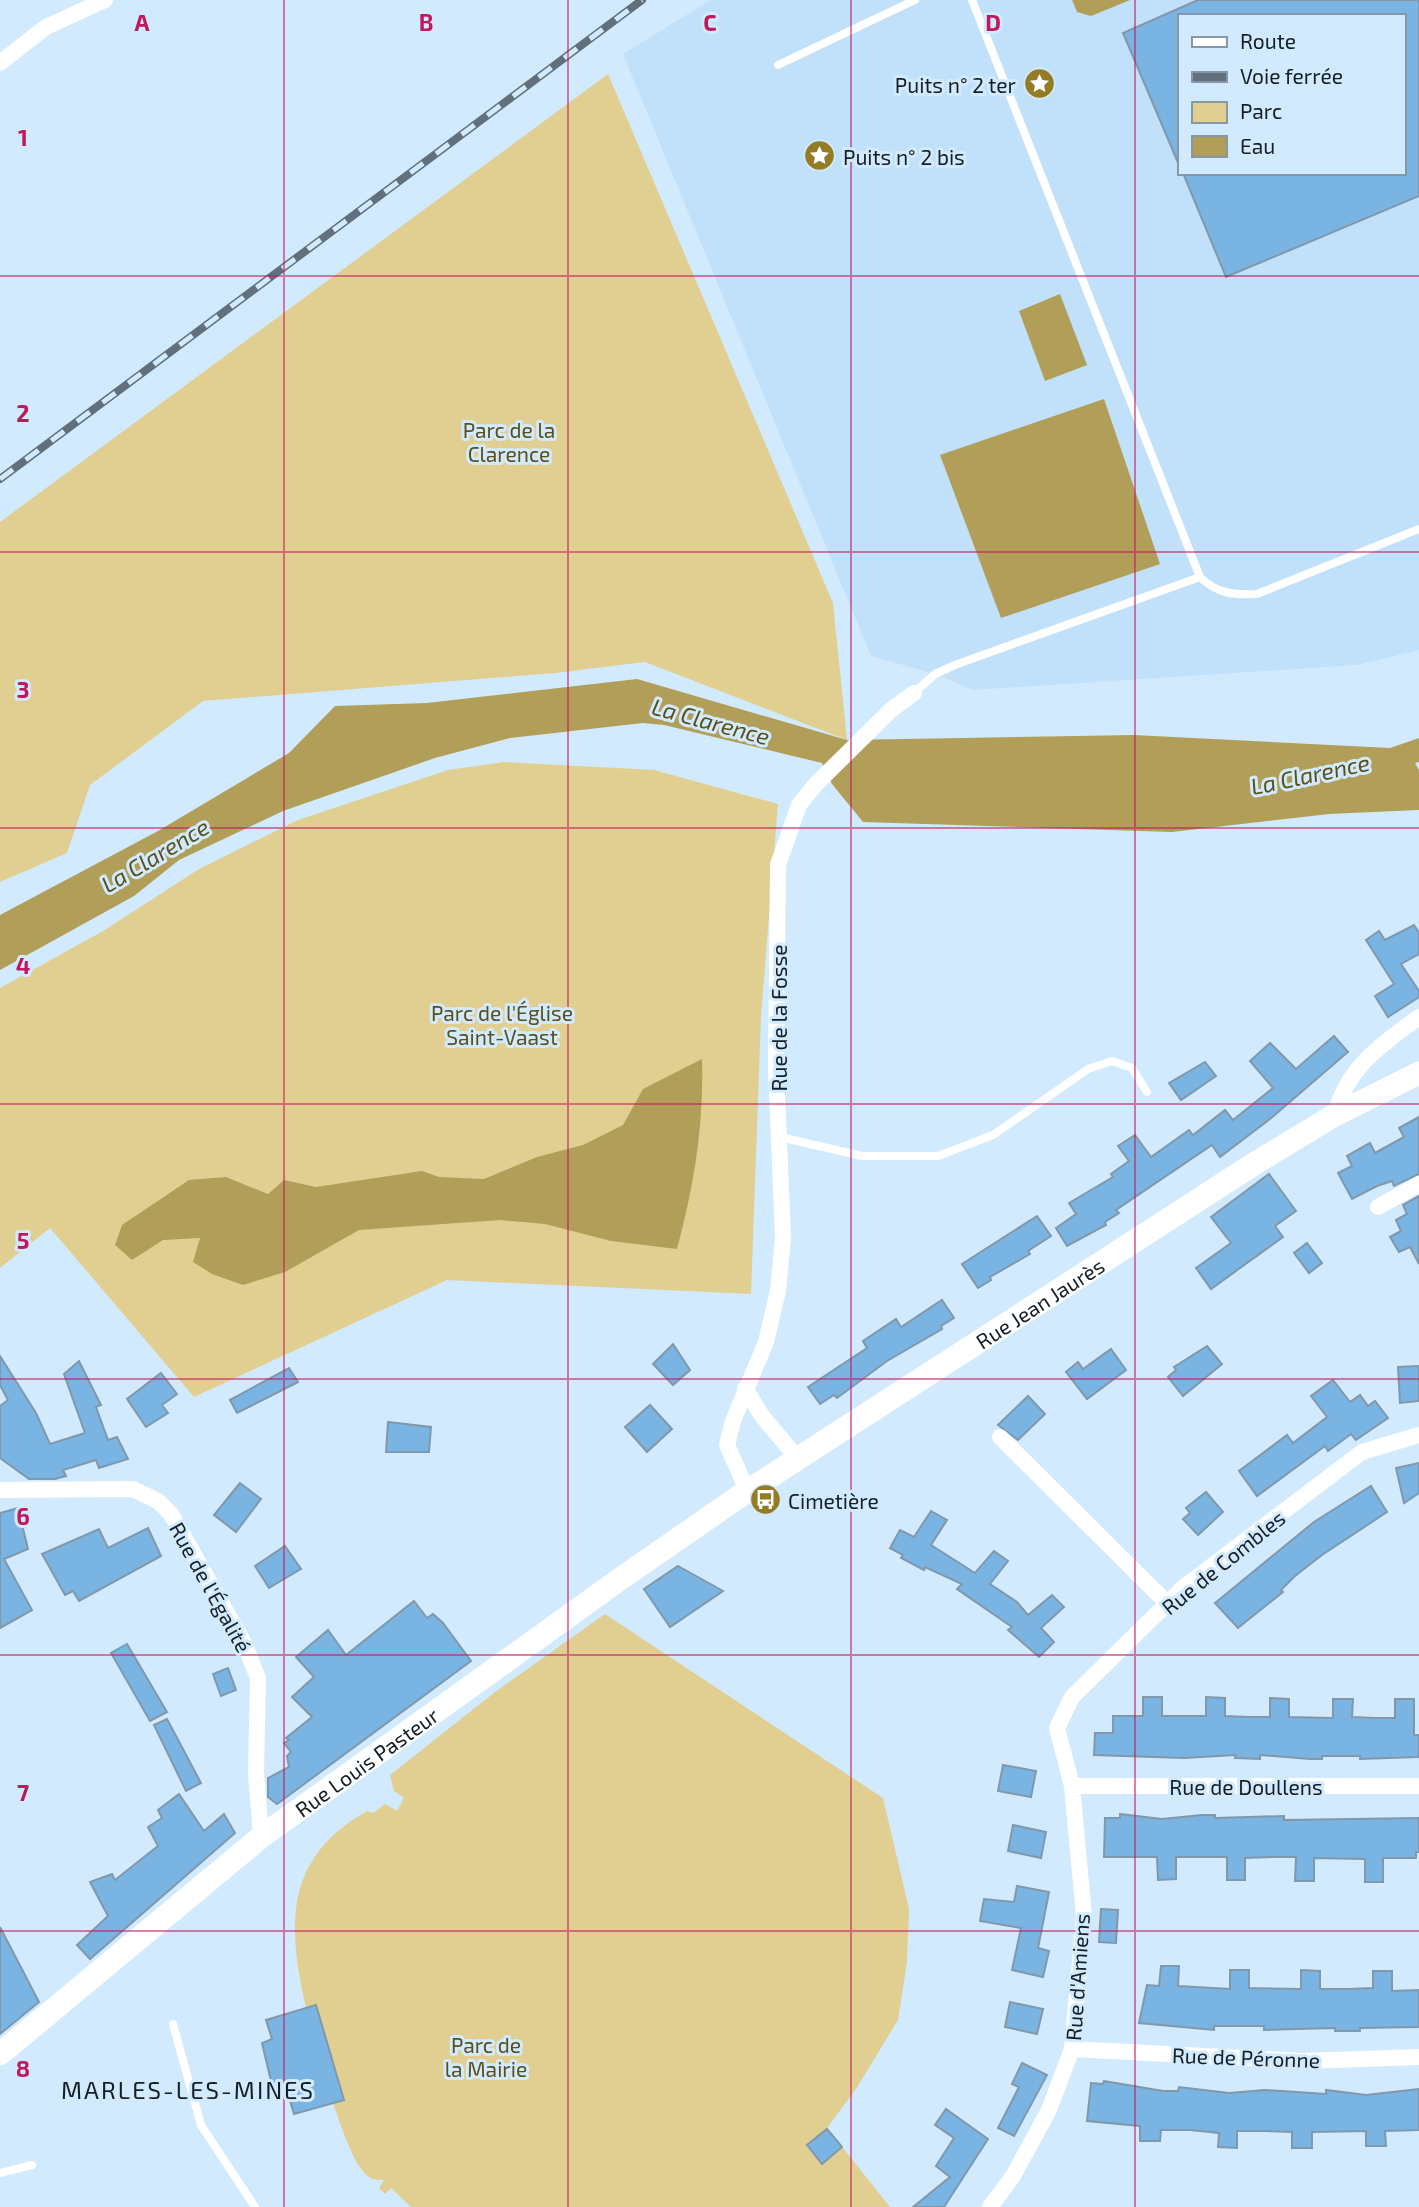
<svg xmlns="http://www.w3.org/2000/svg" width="1419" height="2207" font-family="'Exo 2',sans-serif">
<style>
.built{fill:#c1e0f9;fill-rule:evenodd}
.green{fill:#e1cf91}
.water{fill:#b19e59}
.building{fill:#79b4e3;stroke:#8198ab;stroke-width:2}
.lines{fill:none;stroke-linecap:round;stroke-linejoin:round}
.service{stroke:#fff;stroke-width:8}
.minor{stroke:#fff;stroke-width:16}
.secondary{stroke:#fff;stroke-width:23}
.rail-casing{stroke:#61707c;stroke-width:8}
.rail{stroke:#d2eafe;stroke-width:5;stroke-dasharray:16;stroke-linecap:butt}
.grid{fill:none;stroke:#c2185b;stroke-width:2;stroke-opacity:0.55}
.labels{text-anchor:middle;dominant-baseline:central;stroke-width:6;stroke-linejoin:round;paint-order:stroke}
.poi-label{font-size:21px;fill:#151e25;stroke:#d2eafe;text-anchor:start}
.park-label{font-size:21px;fill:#5c4e19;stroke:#d2eafe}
.street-label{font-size:21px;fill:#151e25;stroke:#d2eafe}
.water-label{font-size:23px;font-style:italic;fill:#5c4e19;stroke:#d2eafe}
.quarter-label{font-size:24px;letter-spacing:2px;fill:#151e25;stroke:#d2eafe}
.grid-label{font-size:23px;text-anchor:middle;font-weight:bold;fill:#c2185b;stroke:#d2eafe;stroke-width:6;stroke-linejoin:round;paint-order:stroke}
</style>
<rect width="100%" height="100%" fill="#d2eafe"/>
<path class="built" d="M711,0H1419V650L1357,665L973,690L935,674L871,656L623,54ZM1179,16H1403V173H1179Z"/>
<g class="green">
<path d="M608,74L833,603L847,740L645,662L555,673L203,701L90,785L67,853L0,882V522Z"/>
<path d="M504,762L654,770L778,804L761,1016L751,1294L447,1280L194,1397L50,1228L0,1268V988L103,931L199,869L298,820L448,770Z"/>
<path d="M605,1614L883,1798L909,1909L907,1962L898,2020L856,2089L827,2128L890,2207H411L391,2188L385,2194L379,2188L384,2180C379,2179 374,2181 369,2177C353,2166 340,2122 333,2103L343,2100L316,2005L306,2008C287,1925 284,1858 367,1811L373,1813L385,1804L397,1811L404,1798L394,1791L390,1775L495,1692Z"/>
</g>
<g class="water">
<path d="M1072,0H1130L1091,16L1077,12Z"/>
<path d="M1060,294L1087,365L1045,381L1019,311Z"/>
<path d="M1104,399L1160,564L1001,618L940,455Z"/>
<path d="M637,679L847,740L1134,735L1390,748L1419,738V762L1415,763L1419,770V810L1329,814L1172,832L863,822L832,784L822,763L664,725L643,723L510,738L435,758L283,811L179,860L134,896L0,970V915L158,831L289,753L335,706L427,703Z"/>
<path d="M702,1059C704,1126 694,1185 677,1249L611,1241L545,1224L500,1220L359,1230L285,1272L243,1285L212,1274L193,1262L200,1238L163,1240L132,1260L115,1245L122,1225L189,1180L226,1177L268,1194L284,1180L316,1187L422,1171L439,1177L484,1179L537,1157L583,1145L623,1125L643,1089Z"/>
</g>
<g class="building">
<path d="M1198,0H1419V196L1226,277L1183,173H1403V16H1179V165L1123,33Z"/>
<path d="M1414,925L1419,933V954L1401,964L1419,991V997L1388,1017L1375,996L1394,984L1366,940L1379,931L1385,940Z"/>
<path d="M1334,1036L1348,1052L1270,1119L1220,1157L1212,1145L1116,1210L1119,1213L1105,1222L1106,1225L1067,1246L1056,1228L1076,1214L1069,1203L1113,1177L1111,1174L1129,1161L1118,1146L1135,1135L1151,1157L1189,1130L1193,1135L1225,1110L1233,1120L1273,1088L1250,1061L1270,1043L1296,1069Z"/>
<path d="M1205,1062L1216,1076L1181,1100L1169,1083Z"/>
<path d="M1419,1117V1174L1394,1186L1392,1181L1377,1186L1352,1199L1338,1173L1352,1166L1347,1156L1370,1143L1375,1153L1404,1137L1399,1128Z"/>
<path d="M1269,1174L1296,1211L1275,1226L1283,1237L1211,1289L1196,1268L1231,1243L1211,1217Z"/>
<path d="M1419,1196V1264L1410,1247L1399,1252L1390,1237L1401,1231L1396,1220L1407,1214L1403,1205Z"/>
<path d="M1037,1216L1051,1236L1028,1251L1030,1254L990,1277L991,1280L978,1288L962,1264Z"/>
<path d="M1307,1243L1322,1263L1309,1273L1294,1253Z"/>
<path d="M942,1300L954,1318L941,1326L942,1329L887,1361L837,1398L834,1395L820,1404L808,1387L867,1348L863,1341L896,1319L901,1327Z"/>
<path d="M673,1344L690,1370L673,1385L653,1364Z"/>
<path d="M1207,1346L1222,1364L1183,1396L1168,1377L1176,1370L1174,1367Z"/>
<path d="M1111,1349L1126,1370L1087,1399L1066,1372L1078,1362L1083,1369Z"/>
<path d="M0,1356L36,1413L50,1444L85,1433L64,1374L79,1361L101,1405L96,1407L108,1440L117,1437L128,1459L99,1468L96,1460L63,1470L66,1476L55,1479H29L0,1458V1406L8,1400L0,1385Z"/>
<path d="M1419,1366V1401L1400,1403L1398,1367Z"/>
<path d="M289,1368L298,1382L237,1413L230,1400Z"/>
<path d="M161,1373L177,1394L162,1405L168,1413L146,1427L127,1399Z"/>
<path d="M1333,1380L1350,1402L1360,1395L1368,1406L1375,1401L1388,1418L1356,1440L1351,1434L1328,1451L1325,1446L1257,1496L1239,1471L1287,1435L1293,1443L1327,1417L1311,1396Z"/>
<path d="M1028,1396L1045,1414L1018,1440L998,1425Z"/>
<path d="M650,1405L672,1429L647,1452L625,1427Z"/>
<path d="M388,1422L431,1427L429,1452H386Z"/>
<path d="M1419,1463V1493L1404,1503L1396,1468Z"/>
<path d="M240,1483L261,1499L236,1532L214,1515Z"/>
<path d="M1371,1486L1387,1512L1322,1555L1295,1576L1281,1590L1283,1592L1238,1628L1215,1603L1314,1522Z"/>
<path d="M1206,1492L1223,1512L1198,1535L1183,1519L1190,1513L1186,1508Z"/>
<path d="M18,1508L28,1549L4,1559L32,1610L0,1628V1513Z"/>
<path d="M931,1511L947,1520L931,1545L975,1573L994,1551L1008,1561L990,1584L1017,1602L1028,1615L1052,1595L1064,1607L1041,1628L1054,1642L1039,1657L1008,1630L1012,1627L957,1589L962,1584L925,1567L924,1570L901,1558L903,1555L890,1548L900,1530L914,1537Z"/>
<path d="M148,1528L161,1556L79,1601L73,1591L65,1595L42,1554L99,1529L108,1548Z"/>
<path d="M285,1546L301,1569L269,1588L255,1566Z"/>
<path d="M678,1566L723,1591L670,1627L644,1589Z"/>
<path d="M414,1601L427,1618L433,1614L443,1623L471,1661L277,1804L268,1797V1778L289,1767L287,1756L291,1752L284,1743L289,1740L286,1738L312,1717L292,1697L314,1677L296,1657L328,1630L346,1655Z"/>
<path d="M127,1644L167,1712L150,1721L111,1653Z"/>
<path d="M228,1668L236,1690L221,1696L213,1674Z"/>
<path d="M1143,1697H1162V1716H1206V1697L1225,1698V1716L1249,1717H1270V1698L1289,1699V1717L1333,1718V1699H1353L1352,1717L1374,1718H1395V1699H1414V1735H1419V1757L1360,1759V1756H1322V1759H1310L1260,1755V1759L1235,1758L1236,1755L1184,1758L1094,1755L1095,1733H1113V1716H1143Z"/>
<path d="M167,1719L201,1783L186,1791L154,1725Z"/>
<path d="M1003,1765L1036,1771L1031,1797L998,1791Z"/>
<path d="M179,1794L204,1831L224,1814L235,1833L90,1959L77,1945L108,1916L90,1882L112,1874L115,1880L158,1846L148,1827L162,1818L158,1810Z"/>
<path d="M1120,1814L1162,1819L1202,1815H1215V1818L1284,1816V1820L1419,1818V1852H1416V1858H1383V1882H1365V1859L1314,1858V1881H1295L1296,1857H1271L1245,1858V1880H1227V1857H1176V1879L1158,1880L1157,1857H1104L1105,1818H1120Z"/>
<path d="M1013,1825L1046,1832L1041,1858L1008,1851Z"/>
<path d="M1017,1886L1049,1892L1038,1948L1049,1951L1043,1977L1012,1970L1021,1928L980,1921L984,1899L1014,1902Z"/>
<path d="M1101,1909L1118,1910L1116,1943L1099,1942Z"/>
<path d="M0,1927L39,2002L0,2034Z"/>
<path d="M1161,1966H1179L1178,1986L1230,1989V1970H1249V1988L1301,1989V1970L1320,1971V1989H1348L1373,1988V1971H1392V1991L1419,1990V2027L1360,2028V2031H1335V2028L1264,2030V2026H1214V2030L1139,2023L1147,1985L1159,1986Z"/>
<path d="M1010,2002L1043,2009L1037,2034L1005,2027Z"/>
<path d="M316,2005L344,2100L294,2114L288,2094L278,2097L271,2081L262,2043L272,2039L266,2020Z"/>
<path d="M1022,2063L1047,2075L1014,2136L998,2128L1019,2087L1012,2084Z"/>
<path d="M1104,2081L1163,2091H1178L1179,2087L1229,2093L1265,2090L1326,2094V2090L1366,2095L1419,2089V2130L1385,2131L1386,2146H1366V2131L1312,2132V2148H1292V2132L1265,2131H1237V2148L1218,2147L1219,2133L1190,2130H1161L1160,2141H1140V2126L1087,2121L1091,2083L1103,2084Z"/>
<path d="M946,2109L988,2139L944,2207H913L950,2177L936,2166L954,2138L935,2125Z"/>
<path d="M827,2129L842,2147L822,2164L807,2145Z"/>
</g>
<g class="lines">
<g class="service">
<path d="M778,65L915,0"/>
<path d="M1200,577C1217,594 1234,595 1257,594L1419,529"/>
<path d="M914,693L935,674L955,665L1200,577L972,0"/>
<path d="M780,1137L862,1156H938L993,1135L1088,1069L1112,1061L1132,1068L1147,1092"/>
<path d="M173,2024L201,2125L255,2207"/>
<path d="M0,2173L32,2165"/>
</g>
<g class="minor">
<path d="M0,63L46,27L105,0"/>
<path d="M1335,1115C1346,1068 1382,1044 1419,1017"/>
<path d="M1378,1207L1419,1184"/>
<path d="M745,1388L762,1416L799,1460"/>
<path d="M1000,1437L1168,1604"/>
<path d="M0,1490L133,1489L158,1501L171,1514L244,1643L258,1678L256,1772L261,1837"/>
<path d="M748,1492L727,1445L733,1421L766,1342L778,1291L783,1238L776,1068L778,865L799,805L815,785L891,710L914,693"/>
<path d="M1072,1786H1419"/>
<path d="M1072,2049L1303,2061L1419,2057"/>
<path d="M990,2207L1013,2176L1049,2110L1072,2049L1084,1916L1072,1786L1057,1728L1072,1697L1184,1587L1362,1452L1419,1435"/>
</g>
<path class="secondary" id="s1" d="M0,2054L261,1837L623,1577L740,1496L1257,1162L1335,1115L1419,1073"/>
<defs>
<path id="rail" d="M0,479L642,0"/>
</defs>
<use href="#rail" class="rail-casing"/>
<use href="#rail" class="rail"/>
</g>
<path class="grid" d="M284,0V2207M568,0V2207M851,0V2207M1135,0V2207M0,276H1419M0,552H1419M0,828H1419M0,1104H1419M0,1379H1419M0,1655H1419M0,1931H1419"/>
<defs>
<symbol id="sight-disc" viewBox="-11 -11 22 22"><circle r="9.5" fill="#937c24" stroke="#d2eafe"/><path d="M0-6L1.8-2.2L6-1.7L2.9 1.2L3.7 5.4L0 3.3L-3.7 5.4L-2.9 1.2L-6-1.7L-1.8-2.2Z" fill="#fff"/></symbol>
<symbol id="bus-disc" viewBox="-11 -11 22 22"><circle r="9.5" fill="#937c24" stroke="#d2eafe"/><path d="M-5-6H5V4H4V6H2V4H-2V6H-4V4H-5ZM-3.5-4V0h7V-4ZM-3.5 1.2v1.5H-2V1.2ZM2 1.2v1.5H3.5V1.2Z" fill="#fff"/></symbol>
</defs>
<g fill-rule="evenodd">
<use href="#sight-disc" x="1022" y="66" width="35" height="35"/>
<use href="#sight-disc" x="802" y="138" width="35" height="35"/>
<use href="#bus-disc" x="748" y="1482" width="35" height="35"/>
</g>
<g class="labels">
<g class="poi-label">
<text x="1016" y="84" text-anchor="end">Puits n° 2 ter</text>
<text x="843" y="156">Puits n° 2 bis</text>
<text x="788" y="1500">Cimetière</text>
</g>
<g class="park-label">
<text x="509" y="429">Parc de la<tspan x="509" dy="24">Clarence</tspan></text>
<text x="502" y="1012">Parc de l'Église<tspan x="502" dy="24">Saint-Vaast</tspan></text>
<text x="486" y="2044">Parc de<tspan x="486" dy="24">la Mairie</tspan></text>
</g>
<g class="street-label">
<text transform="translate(778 1018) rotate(-90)">Rue de la Fosse</text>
<text stroke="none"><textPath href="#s1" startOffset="1284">Rue Jean Jaurès</textPath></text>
<text transform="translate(1223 1562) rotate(-39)">Rue de Combles</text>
<text transform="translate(211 1587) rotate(61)">Rue de l'Égalité</text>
<text stroke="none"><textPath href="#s1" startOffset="469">Rue Louis Pasteur</textPath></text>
<text x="1246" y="1786">Rue de Doullens</text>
<text transform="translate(1077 1977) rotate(-86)">Rue d'Amiens</text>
<text transform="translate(1246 2057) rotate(2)">Rue de Péronne</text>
</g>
<g class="water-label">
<text transform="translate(711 721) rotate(15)">La Clarence</text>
<text transform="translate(1310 774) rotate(-12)">La Clarence</text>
<text transform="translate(155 855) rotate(-31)">La Clarence</text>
</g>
<g class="quarter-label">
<text x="188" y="2089">MARLES-LES-MINES</text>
</g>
</g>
<g class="grid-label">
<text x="142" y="31">A</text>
<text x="426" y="31">B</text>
<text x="710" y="31">C</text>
<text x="993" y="31">D</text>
<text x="23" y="146">1</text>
<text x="23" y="422">2</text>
<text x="23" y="698">3</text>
<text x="23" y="974">4</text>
<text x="23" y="1249">5</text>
<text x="23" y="1525">6</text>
<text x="23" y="1801">7</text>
<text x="23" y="2077">8</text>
</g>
<rect x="1178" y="14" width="228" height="161" fill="#d2eafe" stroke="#8698a7" stroke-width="2"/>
<rect x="1192" y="37" width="35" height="10" fill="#ffffff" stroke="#8698a7" stroke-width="2"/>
<text x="1240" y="49" font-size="21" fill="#151e25">Route</text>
<rect x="1192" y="72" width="35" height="10" fill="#61707c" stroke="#8698a7" stroke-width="2"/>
<text x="1240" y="84" font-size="21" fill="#151e25">Voie ferrée</text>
<rect x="1192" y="102" width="35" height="21" fill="#e1cf91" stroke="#8698a7" stroke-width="2"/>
<text x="1240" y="119" font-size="21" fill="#151e25">Parc</text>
<rect x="1192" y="136" width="35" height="21" fill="#b19e59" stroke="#8698a7" stroke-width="2"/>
<text x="1240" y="154" font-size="21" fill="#151e25">Eau</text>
</svg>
